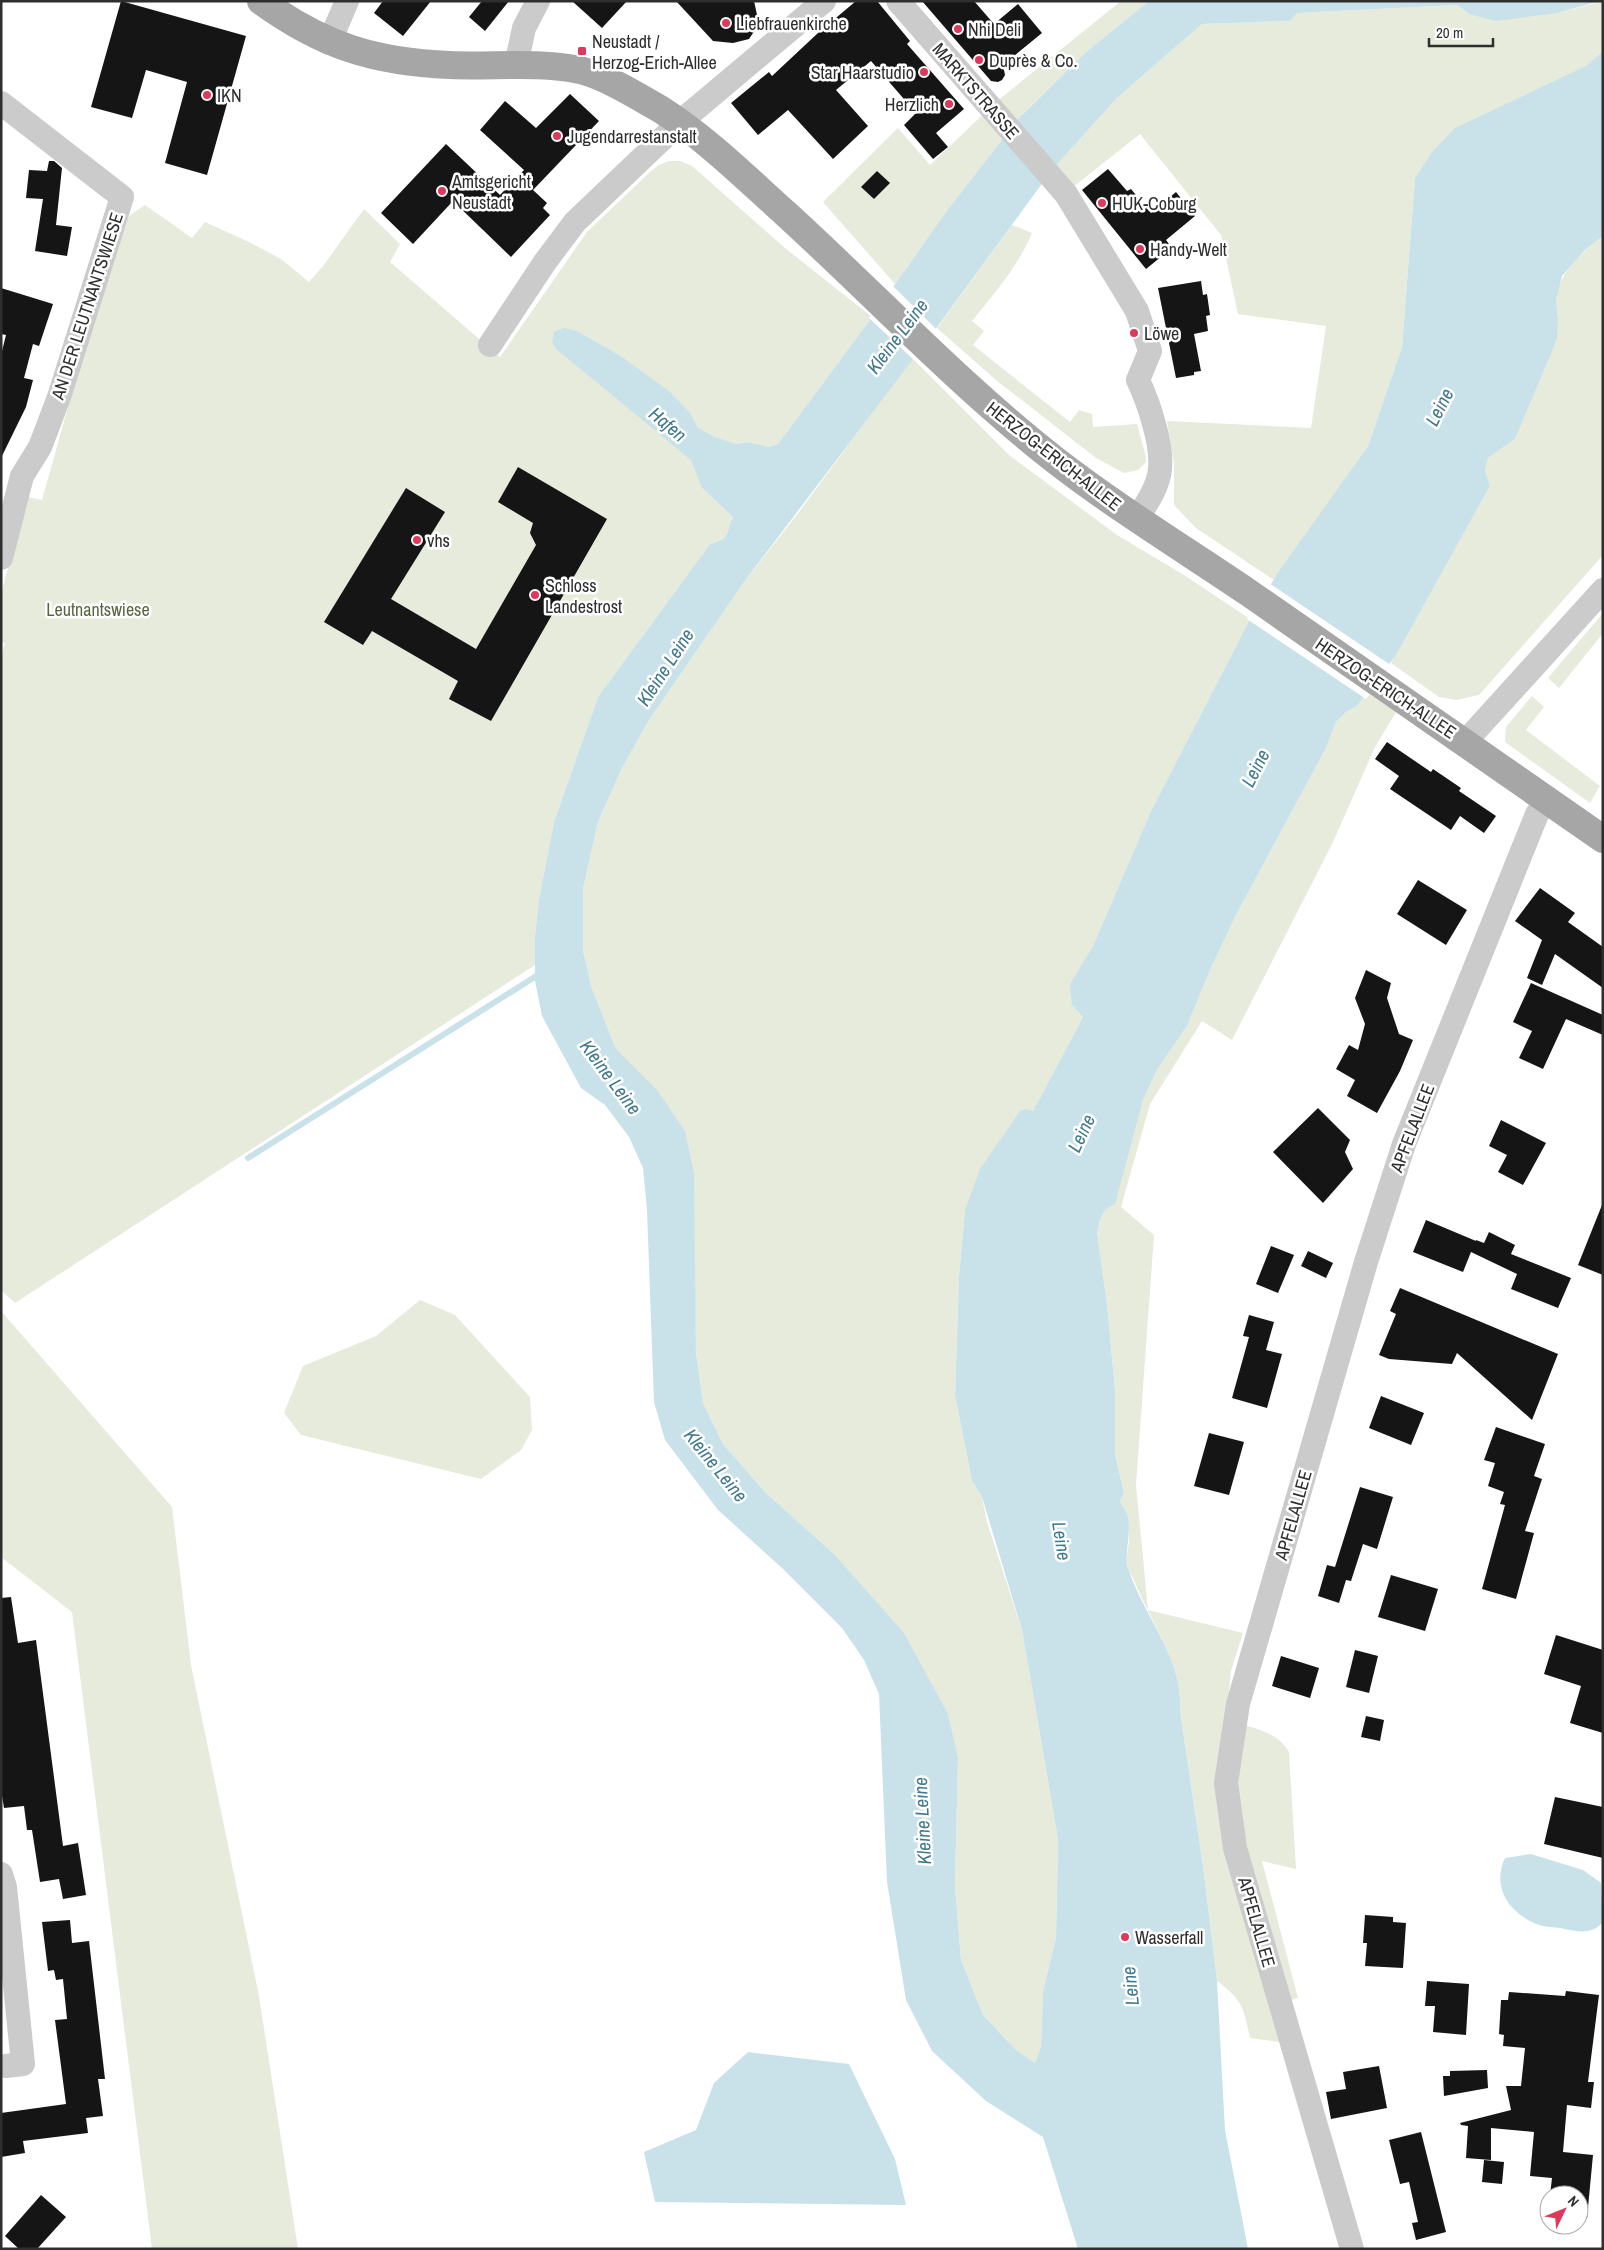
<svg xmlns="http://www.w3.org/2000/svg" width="1604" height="2250" font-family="'Archivo Narrow',sans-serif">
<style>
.green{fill:#e6ebdc}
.water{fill:#c9e2ea}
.pier{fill:#fff}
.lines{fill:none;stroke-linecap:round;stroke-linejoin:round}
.stream{stroke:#c9e2ea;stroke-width:6}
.building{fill:#151515}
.minor{stroke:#cbcbcb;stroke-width:24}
.major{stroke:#a6a6a6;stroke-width:28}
.poi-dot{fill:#dc395d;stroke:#fff;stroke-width:2}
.labels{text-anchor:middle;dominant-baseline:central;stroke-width:5;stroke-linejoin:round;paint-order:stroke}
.poi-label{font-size:18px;fill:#2e2e2e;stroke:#fff;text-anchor:start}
.street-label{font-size:18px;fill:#2e2e2e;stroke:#fff}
.park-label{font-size:18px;fill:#57673d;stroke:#fff}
.water-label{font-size:19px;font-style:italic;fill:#40798c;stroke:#fff}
</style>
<rect width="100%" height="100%" fill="#fff"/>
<g class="green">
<path d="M1121,1H1149L1086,52L1018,119L945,213L895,284L823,202L898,128L930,165L996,102Z"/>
<path d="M1603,1V51L1586,66L1415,178L1402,347L1368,446L1274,580L1196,528L1174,505V465L1167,421L1311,428L1326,326L1238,314L1221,235L1140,134L1073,187L1052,170L1117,98L1202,24L1290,21L1297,13L1457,5L1469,14L1557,13Z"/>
<path d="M669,161H680L692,166L785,248L872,317L778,444L769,447L747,442L736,444L713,436L702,488L733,517C724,534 733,536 710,544L598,697L554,822L539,899L535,935V965L15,1303L1,1290V656L5,643L1,642V594L27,497L42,500L120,222L145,205L192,238L205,222L251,243L281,259L309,282L323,266L364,209L400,244L390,262L500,357L587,232L650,172L659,165Z"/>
<path d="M1012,225L1032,233C1018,266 995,293 972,321L984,331L973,345L1070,422L1079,410L1092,414L1093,427L1137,424L1146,457V462L1138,470L1124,473L1096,458L996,380L937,328Z"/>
<path d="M1603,236V555L1479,695L1456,700L1439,697L1391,663L1490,486L1485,470L1488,458L1515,439L1558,319C1558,313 1556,306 1556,300C1558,272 1583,252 1603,236Z"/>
<path d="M912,358L1009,455L1117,535L1184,575L1250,619L1151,811L1093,946L1083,963L1072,1005L1083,1017L1033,1111L965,1210L959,1276L955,1395L972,1481L982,1497L987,1522L1022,1630L1058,1839L1056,1938L1043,1991L1041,2046L1035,2063L1016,2050L983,2015L961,1960L955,1886L958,1759L833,1553L766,1493L723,1444L703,1403L696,1352L694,1268L616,1049L591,986L583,950V889L598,822L621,770L649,720L744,582L799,512Z"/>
<path d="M1603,613V633L1559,688L1548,678Z"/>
<path d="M1367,693L1396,712L1375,747L1333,842L1232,1040L1202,1021L1150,1104L1121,1207L1154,1235L1136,1485L1148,1610L1243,1633L1231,1671L1226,1721C1250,1727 1276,1730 1289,1752L1296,1869L1262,1861L1298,1998L1277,2004L1288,2043L1250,2038C1244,2009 1243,2000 1217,1981L1203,1866L1180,1711C1183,1665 1153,1626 1136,1585C1134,1579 1130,1574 1128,1568C1125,1557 1129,1549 1129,1538C1129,1523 1125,1514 1120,1501L1124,1493L1115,1454V1390L1107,1304L1097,1233L1100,1219L1106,1209L1143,1100L1158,1068L1187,1026L1210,970L1236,915L1325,750L1336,722L1346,712L1357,706Z"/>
<path d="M1532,696L1544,707L1526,730L1600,786L1590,803L1505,742L1506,727Z"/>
<path d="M420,1300L455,1315L530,1397L532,1430L521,1450L481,1479L301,1435L284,1413L303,1366L376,1336Z"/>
<path d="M1,1311L172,1507L191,1665L259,1996L298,2249H152L72,1612L1,1557Z"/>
</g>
<g class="water">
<path d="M1149,1H1600L1557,13L1496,21L1469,14L1457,5L1297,13L1290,21L1202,24L1117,98L1052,170L935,330L744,582L649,720L621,770L598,822L583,889V950L591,986L616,1049L657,1090L685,1131L694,1173L696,1352L703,1403L723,1444L766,1493L833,1553L904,1633L948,1714L958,1759L955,1886L961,1960L983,2015L1016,2050L1035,2063L1041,2046L1043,1991L1056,1938L1058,1839L1022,1630L982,1497L972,1481L955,1395L959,1276L965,1210L980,1169L1020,1111L1026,1109L1033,1111L1083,1017L1072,1005L1070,984L1093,946L1151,811L1250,619L1277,574L1368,446L1402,347L1415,178L1432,152L1455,128L1586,66L1603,51V236L1584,251L1562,276L1556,300L1558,319L1557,339L1515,439L1488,458L1485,470L1490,486L1396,655L1357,706L1346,712L1336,722L1325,750L1236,915L1210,970L1187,1026L1158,1068L1143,1100L1115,1204L1106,1209L1100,1219L1097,1233L1107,1304L1115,1390V1454L1124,1493L1120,1501C1121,1505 1124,1508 1126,1512C1133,1528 1125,1548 1127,1565C1142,1615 1184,1657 1180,1711L1203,1866L1217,1981L1225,2130L1248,2249H1078L1043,2137L986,2101L932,2051L906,2000L887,1882L879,1694L864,1660L842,1628L782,1568L718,1510L665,1440L654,1402L647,1210L643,1168L629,1137L605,1105L581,1088L542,1016L535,981V935L539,899L554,822L598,697L710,544C733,537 724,534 733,517L702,488L691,460L556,349L552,342L554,332L564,328L577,331L622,357L669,391L690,413L698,428L713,436L736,444L747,442L769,447L778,444L872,317L945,213L1018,119L1086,52Z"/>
<path d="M1531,1854L1583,1870L1601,1883L1603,1922C1591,1936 1575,1931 1560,1928C1552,1927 1541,1927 1534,1923C1507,1911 1492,1885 1505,1858Z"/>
<path d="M748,2052L849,2064L895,2159L906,2205L655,2202L644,2152L696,2130L714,2083Z"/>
</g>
<g class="pier">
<path d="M892,285L938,331L914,360L869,318Z"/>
<path d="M1269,583L1392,666L1366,699L1247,619Z"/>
</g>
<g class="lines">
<path class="stream" d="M248,1158L541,973"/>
</g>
<g class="building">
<path d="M121,1L246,36L207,175L165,163L187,82L146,70L132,118L91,107Z"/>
<path d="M383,1H431L403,36L374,13Z"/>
<path d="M482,1H509L485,31L469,17Z"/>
<path d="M572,1H627L602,28Z"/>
<path d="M676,1H754L759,24L749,39L733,43L713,41Z"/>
<path d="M856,1H877L910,41L907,44L964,109L936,133L948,147L933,159L904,125L916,113L871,61L836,90L868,126L833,159L788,110L758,135L731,103L769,72L772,76L818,33Z"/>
<path d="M922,1H974L994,24L1018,4L1042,33L1003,65L1005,75L1002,80L998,82L991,81Z"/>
<path d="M570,94L599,121L533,190L547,203L543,208L550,215L511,257L453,201L413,244L381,213L446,144L500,195L524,170L480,130L505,101L536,128Z"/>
<path d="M49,161H54L62,168L56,225L72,227L67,256L35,251L43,199L26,198L29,170L47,171Z"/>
<path d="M1108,169L1127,191L1131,189L1151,213L1176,192L1195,216L1166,240L1172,248L1146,269L1082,190Z"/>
<path d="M877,171L890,183L874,199L861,187Z"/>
<path d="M1201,281L1203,295L1207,294L1210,315L1206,316L1208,331L1194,334L1201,371L1194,372V375L1176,378L1158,288Z"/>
<path d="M1,288L53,304L39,346L33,344L24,378L33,380L26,407L1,458V355L6,335L1,334Z"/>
<path d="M518,467L607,519L491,721L449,699L458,681L372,631L363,645L324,622L406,488L445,512L391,599L476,649L536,545L530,533L533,523L498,502Z"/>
<path d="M1387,742L1431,772L1433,769L1461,788L1459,791L1496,816L1484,833L1460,816L1451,830L1390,789L1399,776L1375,759Z"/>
<path d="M1418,880L1467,910L1446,945L1397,914Z"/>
<path d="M1540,888L1575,913L1568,922L1603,947V988L1555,954L1542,985L1527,978L1542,940L1515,921Z"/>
<path d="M1366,970L1391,983L1387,998L1399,1034L1413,1040L1400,1071L1377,1113L1347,1096L1355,1080L1336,1069L1349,1045L1358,1050L1365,1024L1355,998Z"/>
<path d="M1531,983L1603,1015V1035L1566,1019L1543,1069L1519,1058L1532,1031L1513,1022Z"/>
<path d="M1318,1108L1350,1140L1345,1152L1353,1169L1323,1203L1273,1152Z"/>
<path d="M1501,1120L1546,1143L1523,1185L1498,1172L1507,1155L1489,1146Z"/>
<path d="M1602,1205L1603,1206V1275L1578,1265Z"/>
<path d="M1426,1220L1476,1241L1474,1246L1476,1240L1484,1243L1489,1232L1515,1245L1511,1254L1571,1278L1558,1308L1511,1289L1517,1274L1471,1252L1463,1272L1413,1252Z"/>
<path d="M1271,1246L1294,1255L1278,1293L1256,1284Z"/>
<path d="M1308,1251L1333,1263L1326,1278L1301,1266Z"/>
<path d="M1400,1288L1558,1354L1532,1420L1457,1353L1452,1364L1389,1359L1379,1355L1396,1314L1390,1311Z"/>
<path d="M1249,1315L1274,1322L1266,1350L1282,1354L1267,1408L1232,1398L1249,1337L1243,1336Z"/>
<path d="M1381,1396L1424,1413L1411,1445L1369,1428Z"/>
<path d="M1496,1427L1545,1444L1534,1476L1542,1479L1525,1531L1534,1533L1516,1599L1482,1589L1505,1505L1500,1504L1504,1492L1488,1486L1495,1463L1484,1460Z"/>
<path d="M1209,1433L1244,1442L1229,1495L1194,1486Z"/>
<path d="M1360,1487L1393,1497L1377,1549L1363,1544L1351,1581L1346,1580L1339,1603L1318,1596L1327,1565L1335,1567Z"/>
<path d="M1391,1575L1438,1589L1425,1631L1378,1617Z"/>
<path d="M11,1597L18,1643L36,1640L63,1846L78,1843L86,1895L63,1899L59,1879L40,1882L32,1830H27L24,1806L4,1808L1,1790V1598Z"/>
<path d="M1556,1635L1603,1650V1733L1570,1723L1581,1686L1544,1674Z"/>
<path d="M1355,1650L1378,1656L1369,1693L1346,1687Z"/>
<path d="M1281,1656L1319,1668L1310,1698L1272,1686Z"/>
<path d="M1366,1716L1384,1720L1380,1741L1361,1737Z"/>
<path d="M1555,1797L1603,1807V1858L1544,1844Z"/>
<path d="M1365,1915L1393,1917V1922L1406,1923L1403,1968L1365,1966L1367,1943H1363Z"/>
<path d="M70,1920L72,1943L89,1941L105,2079H98L103,2116L86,2118L88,2133L23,2141L25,2153L1,2157V2113L66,2104L55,2020L67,2019L63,1979L56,1980L54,1970L48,1971L42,1922Z"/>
<path d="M1427,1981L1469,1984L1466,2035L1433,2032L1435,2006H1425Z"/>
<path d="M1566,1991L1599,1995L1588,2082H1594L1591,2108L1567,2105L1563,2152L1593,2155L1587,2218H1579V2195H1550L1552,2178L1530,2176L1534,2132L1491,2128V2160L1466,2158L1468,2126L1461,2125L1460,2123L1511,2110L1506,2086H1521L1525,2048L1503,2046L1504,2035L1499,2034L1501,2000H1508L1509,1992L1565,1996Z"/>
<path d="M1379,2066L1387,2108L1331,2119L1326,2092L1346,2089L1343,2072Z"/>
<path d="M1487,2070L1488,2088L1444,2096L1443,2076H1450V2071Z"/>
<path d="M1421,2132L1446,2232L1416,2240L1412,2223L1418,2222L1409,2182L1400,2184L1389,2140Z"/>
<path d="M1484,2160L1504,2162L1502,2184L1482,2182Z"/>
<path d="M41,2195L66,2217L37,2249H19L5,2236Z"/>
</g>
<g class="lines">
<g class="minor">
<path d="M898,1L1066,194L1137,311L1150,351L1138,380C1145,395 1150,409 1154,424C1166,466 1162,484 1136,519"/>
<path d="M329,43L347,1"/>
<path d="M516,65L524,28L538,1"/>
<path d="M1,103L122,197L59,397L40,447L22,476L1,558"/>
<path d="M490,345L545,262L575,222L680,122L824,1"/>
<path d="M1466,743L1475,731L1603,590"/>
<path d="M1,1874L5,1887L23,2064L6,2066"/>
<path d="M1352,2249L1235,1848L1226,1783L1238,1704L1366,1262L1404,1144L1537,814L1548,800"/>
</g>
<path class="major" d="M261,1C323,46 375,62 450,65C493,67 537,61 580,70C605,76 637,96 660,109C706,138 745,177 785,213C875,295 958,384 1055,460C1117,508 1184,549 1249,593C1367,675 1485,757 1603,839"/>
</g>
<g class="poi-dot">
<circle cx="726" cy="23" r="5"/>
<circle cx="958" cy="29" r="5"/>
<rect x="577" y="46" width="10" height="10" rx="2.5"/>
<circle cx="979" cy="60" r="5"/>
<circle cx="924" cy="72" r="5"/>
<circle cx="207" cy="95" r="5"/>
<circle cx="949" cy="104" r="5"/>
<circle cx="557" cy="136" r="5"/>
<circle cx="442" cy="191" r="5"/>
<circle cx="1102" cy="203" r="5"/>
<circle cx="1140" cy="249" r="5"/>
<circle cx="1134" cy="333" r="5"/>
<circle cx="417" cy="540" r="5"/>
<circle cx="535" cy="595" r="5"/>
<circle cx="1125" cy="1937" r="5"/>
</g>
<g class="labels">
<g class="poi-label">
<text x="736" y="23">Liebfrauenkirche</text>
<text x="968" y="29">Nhi Deli</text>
<text x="592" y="41">Neustadt /<tspan x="592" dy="21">Herzog-Erich-Allee</tspan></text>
<text x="989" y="60">Duprès &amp; Co.</text>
<text x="914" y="72" text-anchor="end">Star Haarstudio</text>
<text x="217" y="95">IKN</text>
<text x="939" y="104" text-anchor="end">Herzlich</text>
<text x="567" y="136">Jugendarrestanstalt</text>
<text x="452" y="181">Amtsgericht<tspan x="452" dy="21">Neustadt</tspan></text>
<text x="1112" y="203">HUK-Coburg</text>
<text x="1150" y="249">Handy-Welt</text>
<text x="1144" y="333">Löwe</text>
<text x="427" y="540">vhs</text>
<text x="545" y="585">Schloss<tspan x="545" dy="21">Landestrost</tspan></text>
<text x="1135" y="1937">Wasserfall</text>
</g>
<g class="street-label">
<text transform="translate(976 91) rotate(49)">MARKTSTRASSE</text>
<text transform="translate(87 306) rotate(-72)">AN DER LEUTNANTSWIESE</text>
<text transform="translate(1054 456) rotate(38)">HERZOG-ERICH-ALLEE</text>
<text transform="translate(1386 688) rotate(34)">HERZOG-ERICH-ALLEE</text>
<text transform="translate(1412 1128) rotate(-69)">APFELALLEE</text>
<text transform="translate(1293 1515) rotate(-74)">APFELALLEE</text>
<text transform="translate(1257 1922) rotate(74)">APFELALLEE</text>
</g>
<g class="park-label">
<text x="98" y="609">Leutnantswiese</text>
</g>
<g class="water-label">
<text transform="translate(897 336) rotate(-53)">Kleine Leine</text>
<text transform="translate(1439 407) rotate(-63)">Leine</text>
<text transform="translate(668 424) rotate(40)">Hafen</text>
<text transform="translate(665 667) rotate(-57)">Kleine Leine</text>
<text transform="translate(1255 768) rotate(-63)">Leine</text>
<text transform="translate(611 1077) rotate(53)">Kleine Leine</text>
<text transform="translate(1081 1133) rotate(-65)">Leine</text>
<text transform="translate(716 1465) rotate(51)">Kleine Leine</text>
<text transform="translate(1062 1541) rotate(81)">Leine</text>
<text transform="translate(922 1821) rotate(-93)">Kleine Leine</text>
<text transform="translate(1130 1986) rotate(-96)">Leine</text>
</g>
</g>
<rect width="1604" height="2250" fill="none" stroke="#2e2e2e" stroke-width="5"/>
<g transform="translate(1564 2210) rotate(47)"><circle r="24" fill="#ffffff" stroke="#ababab"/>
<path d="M0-4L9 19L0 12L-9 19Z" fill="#dc395d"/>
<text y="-8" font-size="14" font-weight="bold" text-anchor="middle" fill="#2e2e2e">N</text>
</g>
<path d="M1429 38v8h64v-8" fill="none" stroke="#2e2e2e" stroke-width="2.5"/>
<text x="1436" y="38" font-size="15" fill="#2e2e2e" stroke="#ffffff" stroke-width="4" paint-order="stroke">20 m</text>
</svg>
